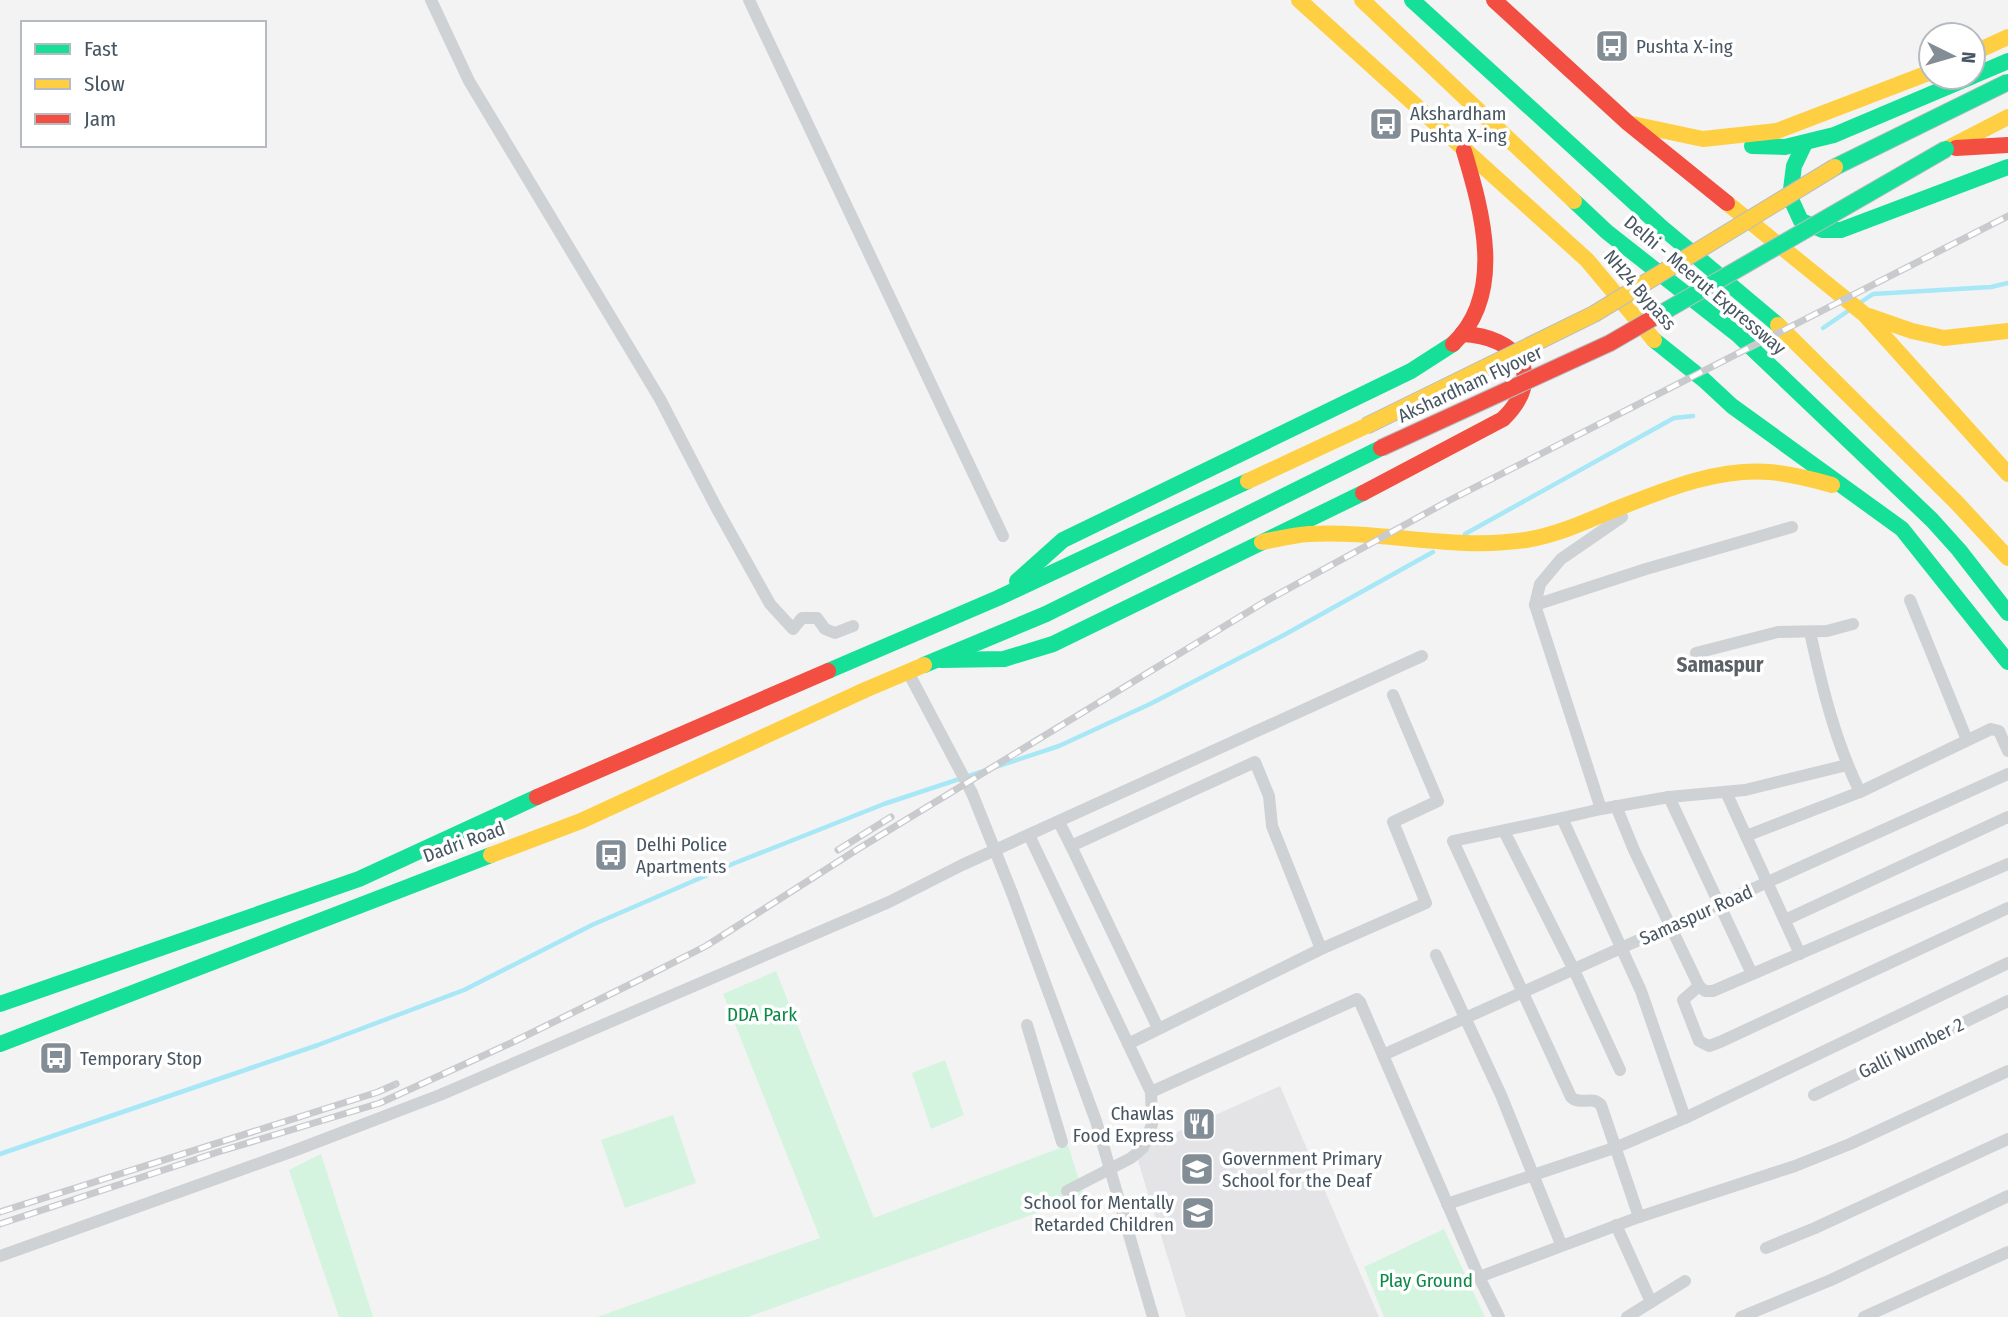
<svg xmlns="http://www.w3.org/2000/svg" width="2008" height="1317" font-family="'Fira Sans Condensed',sans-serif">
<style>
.education{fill:#e4e4e6}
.green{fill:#d5f4e0}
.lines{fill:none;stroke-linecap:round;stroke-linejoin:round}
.stream{stroke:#a7e7f6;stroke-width:4.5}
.street{stroke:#ced2d4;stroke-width:12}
.fast{stroke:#16e098;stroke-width:16}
.slow{stroke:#ffcf43;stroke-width:16}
.jam{stroke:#f24e42;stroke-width:16}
.rail-casing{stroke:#c8cacd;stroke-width:7}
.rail{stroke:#fff;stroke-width:4.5;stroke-dasharray:13;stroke-linecap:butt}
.fast-bridge-casing{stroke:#b6bdc3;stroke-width:18;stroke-linecap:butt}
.slow-bridge-casing{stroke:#b6bdc3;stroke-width:18;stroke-linecap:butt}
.jam-bridge-casing{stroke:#b6bdc3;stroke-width:18;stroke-linecap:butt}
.street-bridge{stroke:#ced2d4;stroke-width:12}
.fast-bridge{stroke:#16e098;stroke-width:16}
.slow-bridge{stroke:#ffcf43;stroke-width:16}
.jam-bridge{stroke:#f24e42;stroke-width:16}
.labels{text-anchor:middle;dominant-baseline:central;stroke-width:7;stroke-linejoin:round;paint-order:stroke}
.poi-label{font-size:19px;fill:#475662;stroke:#fff;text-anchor:start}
.street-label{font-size:19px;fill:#475662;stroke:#fff}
.park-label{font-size:19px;fill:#0d8847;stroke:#fff}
.neighbourhood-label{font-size:21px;font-weight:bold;fill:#5d6268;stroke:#fff}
</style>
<rect width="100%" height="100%" fill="#f3f3f3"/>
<path class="education" d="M1280,1086L1379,1317H1186L1135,1151Z"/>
<g class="green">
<path d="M776,971L874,1218L1068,1145L1084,1196L748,1317H597L820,1238L723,994Z"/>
<path d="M945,1060L964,1115L931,1129L912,1073Z"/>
<path d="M673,1115L696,1183L625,1208L601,1140Z"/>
<path d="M321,1154L373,1317H339L289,1170Z"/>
<path d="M1444,1229L1485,1317H1384L1364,1267Z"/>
</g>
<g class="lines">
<g class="stream">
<path d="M1861,302L1873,294L1991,287L2008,283"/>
<path d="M1823,328L1848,311"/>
<path d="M1465,534L1674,418L1693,416"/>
<path d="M0,1154L318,1045L464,990L592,925L735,863L884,804L1059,746L1150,704L1284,635L1433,552"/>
</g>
<g class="street">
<path d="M431,0L469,81L660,399L716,507L770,604L793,629L802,618H817L825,629L835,633L853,626"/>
<path d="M749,0L1003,536"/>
<path d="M1910,600L1967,740"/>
<path d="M1535,605L1646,569L1792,527"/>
<path d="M1810,632C1822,687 1835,741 1860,792L1991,729L1999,731L2008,751"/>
<path d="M1696,653L1778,632L1827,631L1853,624"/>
<path d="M908,672L972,793"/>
<path d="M1847,765L1745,790L1669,797L1601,809L1562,818L1641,991L1685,1118L2008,963"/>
<path d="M1726,792L1746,836L1860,792"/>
<path d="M1669,797L1752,974"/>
<path d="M1616,806L1634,850L1699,986L1705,991H1713L2008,864"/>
<path d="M1601,809L1535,605L1540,584L1561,559L1622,517"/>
<path d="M1562,818L1453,841L1571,1097C1580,1106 1592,1095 1601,1105L1639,1217"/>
<path d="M1059,822L1071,846"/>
<path d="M1504,831L1574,970L1620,1070"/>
<path d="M1029,835L1151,1092L1152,1124L1143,1148L1131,1158L1067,1191"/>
<path d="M1746,836L1800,954"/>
<path d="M1012,893L1096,1121L1153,1317"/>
<path d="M1785,920L2008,817"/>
<path d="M1436,955L1501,1095L1561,1244"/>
<path d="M1699,986L1683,1000L1699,1041L1709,1046L1720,1042L2008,908"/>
<path d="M1027,1025L1062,1142"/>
<path d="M1158,1028L1071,846L1255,762L1269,796L1272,826L1321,949"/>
<path d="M1128,1044L1321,949L1426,903L1393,822L1438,801L1393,695"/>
<path d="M1383,1055L2008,774"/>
<path d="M1151,1092L1357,999L1360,1002L1479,1277L1499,1317"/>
<path d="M1814,1095L2008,1001"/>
<path d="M1447,1204L1617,1147L1685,1118"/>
<path d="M1616,1225L1651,1302"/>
<path d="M1766,1248L1815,1228L2008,1139"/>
<path d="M0,1256L296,1150L440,1095L889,902L962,865L1422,656"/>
<path d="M1479,1277L1639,1217L1795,1166L1850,1144L2008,1071"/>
<path d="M1627,1317L1685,1281"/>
<path d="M1741,1317L1831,1280L2008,1196"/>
<path d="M1864,1317L2008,1252"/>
</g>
<g class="fast">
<path d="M1412,0L1659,225L1778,325"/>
<path d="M1973,76L2008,61"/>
<path d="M1805,143L1794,166L1790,197L1801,221L1823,230H1841L2008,167"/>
<path d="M1752,146L1785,147L1834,135L1971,77"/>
<path d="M1574,201L1607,232L1738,335L1932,520L1959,550L2008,613"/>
<path d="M1654,340L1704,380L1732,406L1902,529L2008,662"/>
<path d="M1017,581L1063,540L1411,371L1453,344"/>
<path d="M941,660L1004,659L1053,644L1363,493"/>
<path d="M924,665L1046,614L1381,448"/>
<path d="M828,671L998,598L1248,481"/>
<path d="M0,1004L359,879L537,797"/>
<path d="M0,1044L491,855"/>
</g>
<g class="slow">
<path d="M1299,0L1587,260L1654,340"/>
<path d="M1362,0L1574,201"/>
<path d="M1973,53L2008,37"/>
<path d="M1632,124L1703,139L1777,131L1931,72"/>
<path d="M1946,149L2008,117"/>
<path d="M1727,203L1864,314L2008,474"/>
<path d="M1869,316L1912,331L1944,338L2008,331"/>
<path d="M1778,325L1957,503L2008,558"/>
<path d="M1248,481L1366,426"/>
<path d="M1262,542C1278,539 1293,535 1309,534C1382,530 1453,551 1526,540C1556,535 1583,523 1611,511C1662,491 1714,468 1770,472C1791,474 1811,479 1832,485"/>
<path d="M491,855L581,821L865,690L924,665"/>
</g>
<g class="jam">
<path d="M1494,0L1628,123L1727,203"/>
<path d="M1956,148L2008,145"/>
<path d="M1453,344C1506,294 1482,211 1464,151"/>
<path d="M1363,493L1503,419C1548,375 1517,336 1462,334"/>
<path d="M537,797L828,671"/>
</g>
<defs>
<g id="rail">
<path d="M838,850L891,817"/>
<path d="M0,1212L378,1092L396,1084"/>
<path d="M0,1224L218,1152L380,1103L513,1042L641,979L706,946L858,849L1266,601L1450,500L2008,216"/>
</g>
</defs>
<use href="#rail" class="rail-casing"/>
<use href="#rail" class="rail"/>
<defs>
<g id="fast-bridge">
<path d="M1835,167L2008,82"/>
<path d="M1653,318L1946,149"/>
</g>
<path id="slow-bridge" d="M1366,426L1594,314L1835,167"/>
<path id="jam-bridge" d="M1381,448L1610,343L1653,318"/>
</defs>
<use href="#fast-bridge" class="fast-bridge-casing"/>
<use href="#slow-bridge" class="slow-bridge-casing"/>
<use href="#jam-bridge" class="jam-bridge-casing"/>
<path class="street-bridge" d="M972,793L1012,893"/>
<use href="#fast-bridge" class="fast-bridge"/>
<use href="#slow-bridge" class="slow-bridge"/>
<use href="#jam-bridge" class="jam-bridge"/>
</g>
<defs>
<symbol id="bus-square" viewBox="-11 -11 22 22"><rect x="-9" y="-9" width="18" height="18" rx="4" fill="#838d95" stroke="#fff"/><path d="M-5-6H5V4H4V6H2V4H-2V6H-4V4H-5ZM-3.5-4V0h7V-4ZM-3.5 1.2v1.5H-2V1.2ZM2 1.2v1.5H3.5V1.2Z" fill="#fff"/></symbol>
<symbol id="restaurant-square" viewBox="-11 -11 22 22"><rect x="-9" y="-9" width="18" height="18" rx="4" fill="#838d95" stroke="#fff"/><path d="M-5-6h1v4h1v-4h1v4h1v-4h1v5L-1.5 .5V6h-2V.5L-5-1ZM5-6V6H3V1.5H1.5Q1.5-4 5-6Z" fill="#fff"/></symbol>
<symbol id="school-square" viewBox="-11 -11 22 22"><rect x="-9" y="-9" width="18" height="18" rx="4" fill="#838d95" stroke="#fff"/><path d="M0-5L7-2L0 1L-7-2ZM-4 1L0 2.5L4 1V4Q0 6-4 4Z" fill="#fff"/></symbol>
</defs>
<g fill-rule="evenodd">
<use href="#bus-square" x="1593" y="27" width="38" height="38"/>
<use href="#bus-square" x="1367" y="105" width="38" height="38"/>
<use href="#bus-square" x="592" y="836" width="38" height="38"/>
<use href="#bus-square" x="37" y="1039" width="38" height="38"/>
<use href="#restaurant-square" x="1180" y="1105" width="38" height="38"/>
<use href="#school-square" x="1178" y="1150" width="38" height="38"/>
<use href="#school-square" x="1179" y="1194" width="38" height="38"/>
</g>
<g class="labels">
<g class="poi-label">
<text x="1636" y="46">Pushta X-ing</text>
<text x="1410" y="113">Akshardham<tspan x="1410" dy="22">Pushta X-ing</tspan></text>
<text x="636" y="844">Delhi Police<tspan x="636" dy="22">Apartments</tspan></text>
<text x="80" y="1058">Temporary Stop</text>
<text x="1174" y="1113" text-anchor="end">Chawlas<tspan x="1174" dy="22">Food Express</tspan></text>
<text x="1222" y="1158">Government Primary<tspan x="1222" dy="22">School for the Deaf</tspan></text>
<text x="1174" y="1202" text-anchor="end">School for Mentally<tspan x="1174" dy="22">Retarded Children</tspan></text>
</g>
<g class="street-label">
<text transform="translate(1705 285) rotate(40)">Delhi - Meerut Expressway</text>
<text transform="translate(1640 290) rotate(49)">NH24 Bypass</text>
<text transform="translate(1470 384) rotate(-25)">Akshardham Flyover</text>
<text transform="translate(464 842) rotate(-20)">Dadri Road</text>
<text transform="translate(1696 915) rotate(-24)">Samaspur Road</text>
<text transform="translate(1911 1048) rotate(-26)">Galli Number 2</text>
</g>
<g class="park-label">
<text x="762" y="1014">DDA Park</text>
<text x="1426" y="1280">Play Ground</text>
</g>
<g class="neighbourhood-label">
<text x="1720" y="665">Samaspur</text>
</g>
</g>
<rect x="21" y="21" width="245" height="126" fill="#ffffff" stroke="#b5bbc0" stroke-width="2"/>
<rect x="35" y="44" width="35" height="10" fill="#16e098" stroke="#b5bbc0" stroke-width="2"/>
<text x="84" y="56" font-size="21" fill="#475662">Fast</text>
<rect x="35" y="79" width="35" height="10" fill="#ffcf43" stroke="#b5bbc0" stroke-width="2"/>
<text x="84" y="91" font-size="21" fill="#475662">Slow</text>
<rect x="35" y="114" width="35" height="10" fill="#f24e42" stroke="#b5bbc0" stroke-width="2"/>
<text x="84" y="126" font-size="21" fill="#475662">Jam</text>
<g transform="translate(1952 56) rotate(95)"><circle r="33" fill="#ffffff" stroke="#b5bbc0" stroke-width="2"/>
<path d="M0-5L12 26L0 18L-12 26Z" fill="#838d95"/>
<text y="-10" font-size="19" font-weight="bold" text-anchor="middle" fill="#475662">N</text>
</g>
</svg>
